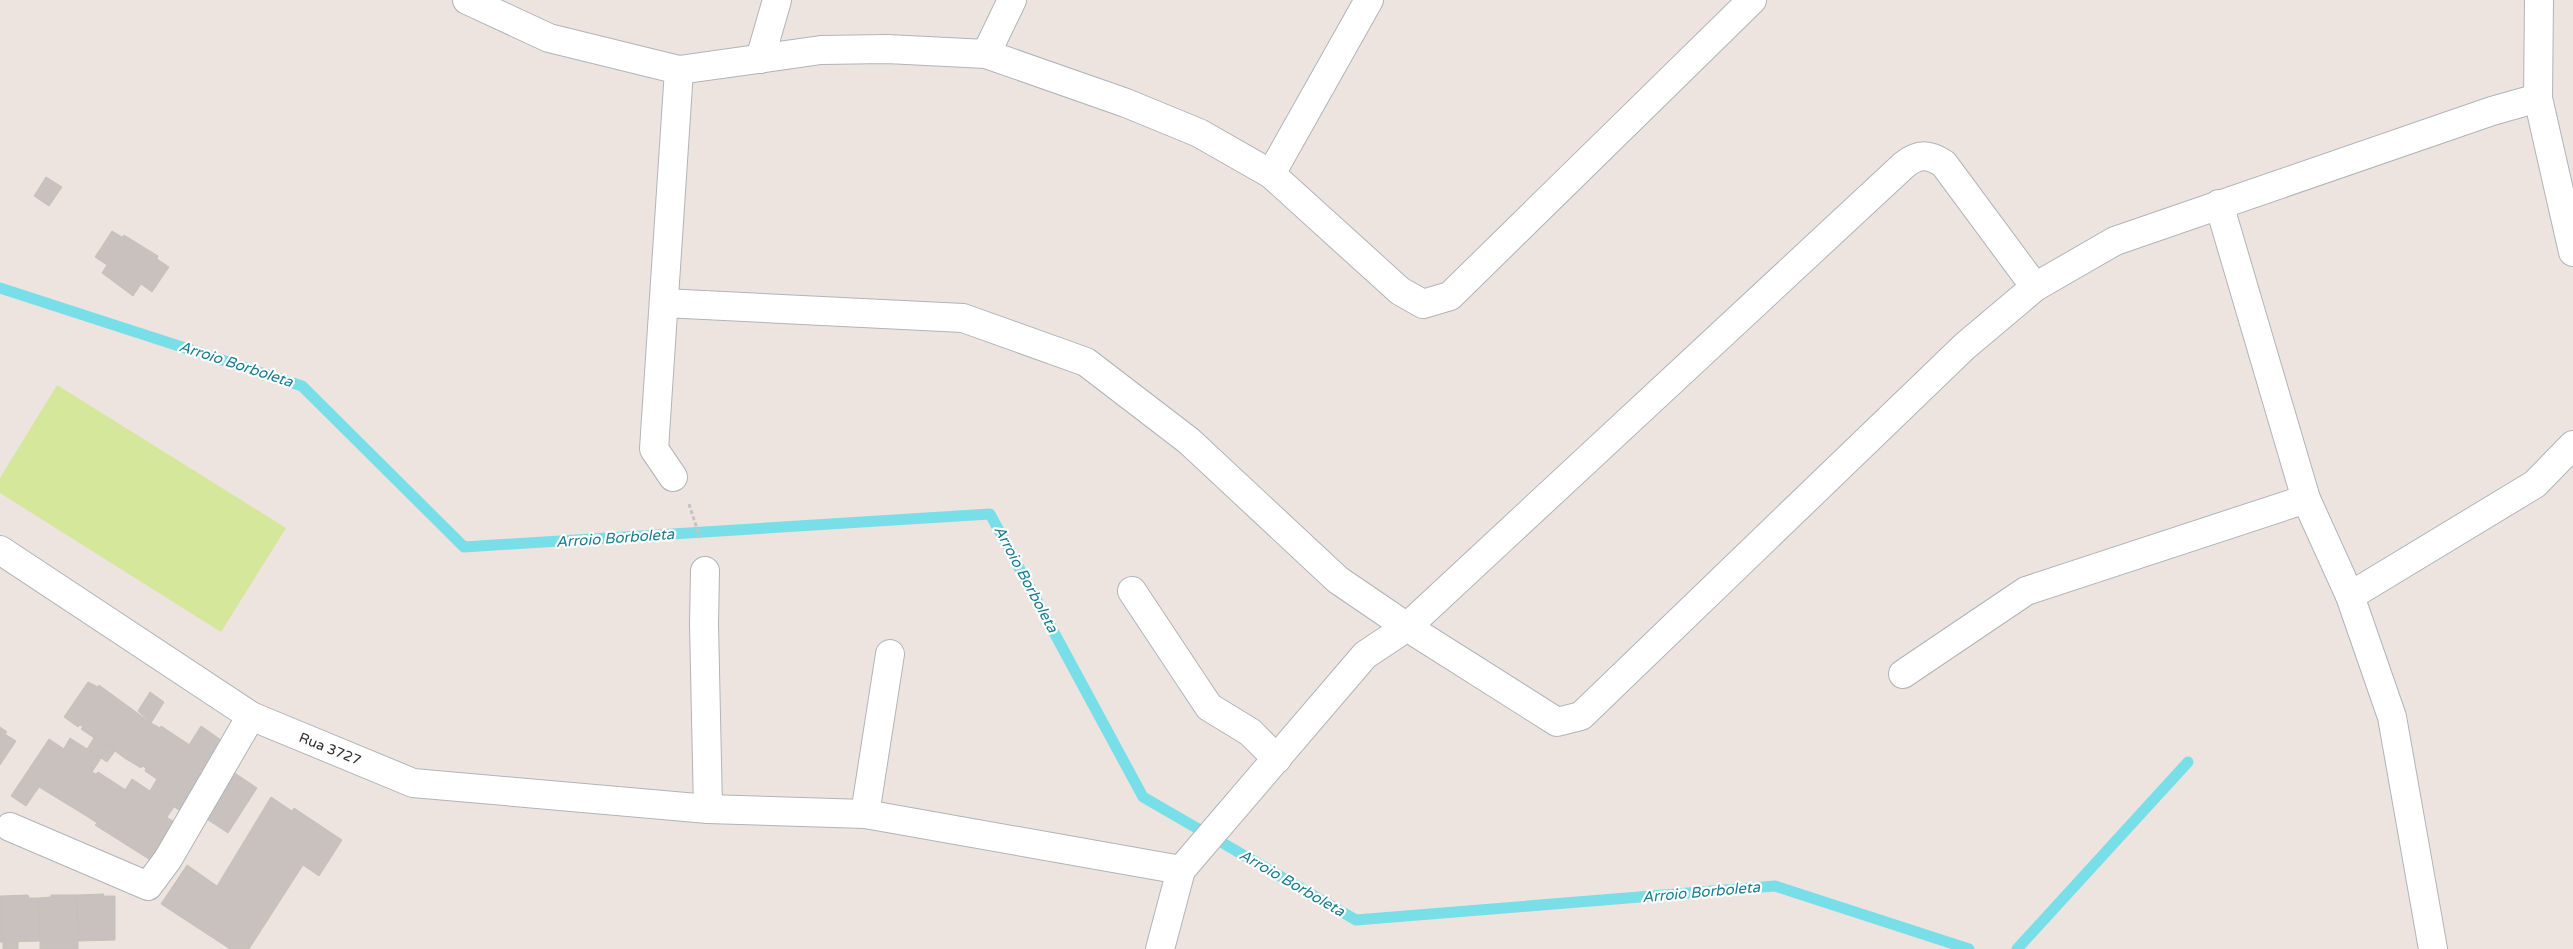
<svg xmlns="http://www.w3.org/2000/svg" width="2573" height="949" font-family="'Varela Round',sans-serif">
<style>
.pitch{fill:#d4e79b}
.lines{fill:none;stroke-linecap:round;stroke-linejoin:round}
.stream{stroke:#78dfe9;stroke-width:11}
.building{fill:#c8c1be;stroke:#c8c0b8}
.minor-casing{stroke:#afb4bb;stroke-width:30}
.path{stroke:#c4c4c4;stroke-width:3;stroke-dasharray:4 2.5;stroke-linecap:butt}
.minor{stroke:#fff;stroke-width:28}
.labels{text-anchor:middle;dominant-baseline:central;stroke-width:4.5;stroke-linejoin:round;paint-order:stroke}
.street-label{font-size:14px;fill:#2c2c2c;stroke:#fff}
.water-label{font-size:15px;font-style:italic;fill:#157c90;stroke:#fff}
</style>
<rect width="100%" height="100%" fill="#ede4df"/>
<path class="pitch" d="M57,385L286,528L221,632L0,493V478Z"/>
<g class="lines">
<g class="stream">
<path d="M0,288L302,386L464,547L990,514L1143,797L1356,920L1775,886L1969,949"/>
<path d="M2017,949L2188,762"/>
</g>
</g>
<g class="building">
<path d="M46,177L62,187L49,206L34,196Z"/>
<path d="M112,231L122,237L124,235L158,256L157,259L169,267L152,292L141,284L133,296L102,273L107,265L95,257Z"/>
<path d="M88,682L98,687L99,685L151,723L126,759L112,749L114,747L110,745L109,748L81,729L83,727L80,725L78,727L64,717Z"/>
<path d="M150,692L164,702L151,723L138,711Z"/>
<path d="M151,723L160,728L161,726L205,755L203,757L213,764L189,801L145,771L146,768L142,766L141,768L126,759Z"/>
<path d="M201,726L221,740L218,743L224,748L213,764L189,745Z"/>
<path d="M0,727L7,732L5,734L16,741L0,765Z"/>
<path d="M70,738L101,758L94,769L67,752L66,754L62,752Z"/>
<path d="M94,738L109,748L110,745L114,747L112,749L115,751L107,762L87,749Z"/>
<path d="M49,739L64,749L62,752L66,754L67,752L94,769L92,772L96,774L98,772L112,781L88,817L39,787L35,784L36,782L25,775Z"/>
<path d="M226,767L257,788L228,833L196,812Z"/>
<path d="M25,775L36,782L35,784L39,787L26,806L11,796Z"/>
<path d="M132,779L174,807L167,817L155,812L156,810L125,790Z"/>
<path d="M157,779L189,801L182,812L150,791Z"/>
<path d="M112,781L156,810L155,812L158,815L160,813L176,823L152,861L95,825L97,823L88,817Z"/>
<path d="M271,797L292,811L294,808L342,840L319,876L303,865L249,949H230L161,904L187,865L217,886Z"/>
<path d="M104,894L103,896H115V940L78,941L77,895Z"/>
<path d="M28,895L29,898H39L40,941L3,942L2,896Z"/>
<path d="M51,895H77L78,941H40L39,898L51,897Z"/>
<path d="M0,896H2L3,942H0Z"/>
<rect x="40" y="941" width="38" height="8"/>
<rect x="3" y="942" width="15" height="7"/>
</g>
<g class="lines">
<defs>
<g id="minor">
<path d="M467,0L549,38L679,70L821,50L887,49L986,54L1126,103L1199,133L1271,174L1400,291L1423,304L1450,296L1752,0"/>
<path d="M2539,0L2538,98L2573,252"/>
<path d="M986,54L1012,0"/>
<path d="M760,59L777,0"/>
<path d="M1271,174L1369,0"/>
<path d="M2219,204L2306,499L2350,596L2392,717L2433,949"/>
<path d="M664,303L963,318L1086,362L1189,441L1338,580L1407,627L1557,722L1581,716L1965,346L2035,287L2115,241L2492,111L2538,98"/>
<path d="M673,477L654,449L679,70"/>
<path d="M0,550L251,716L413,783L708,809L865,814L1181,870"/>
<path d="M705,571L704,624L708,809"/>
<path d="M1132,591L1209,707L1250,732L1277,759"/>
<path d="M2350,596L2535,484L2573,445"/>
<path d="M1903,674L2026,591L2306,499"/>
<path d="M865,814L890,654"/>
<path d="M10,827L148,886L168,859L251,716"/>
<path d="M1160,949L1181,870L1365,655L1407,627L1904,165C1919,153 1929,154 1944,164L2035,287"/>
</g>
</defs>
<use href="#minor" class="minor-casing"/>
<path class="path" d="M689,504L700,538"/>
<use href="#minor" class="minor"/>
</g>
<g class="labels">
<g class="street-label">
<text transform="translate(330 749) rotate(22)">Rua 3727</text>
</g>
<g class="water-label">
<text transform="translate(236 364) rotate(18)">Arroio Borboleta</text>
<text transform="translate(615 538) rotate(-4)">Arroio Borboleta</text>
<text transform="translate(1026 579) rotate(62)">Arroio Borboleta</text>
<text transform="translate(1292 883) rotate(30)">Arroio Borboleta</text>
<text transform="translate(1701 892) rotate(-5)">Arroio Borboleta</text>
</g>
</g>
</svg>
